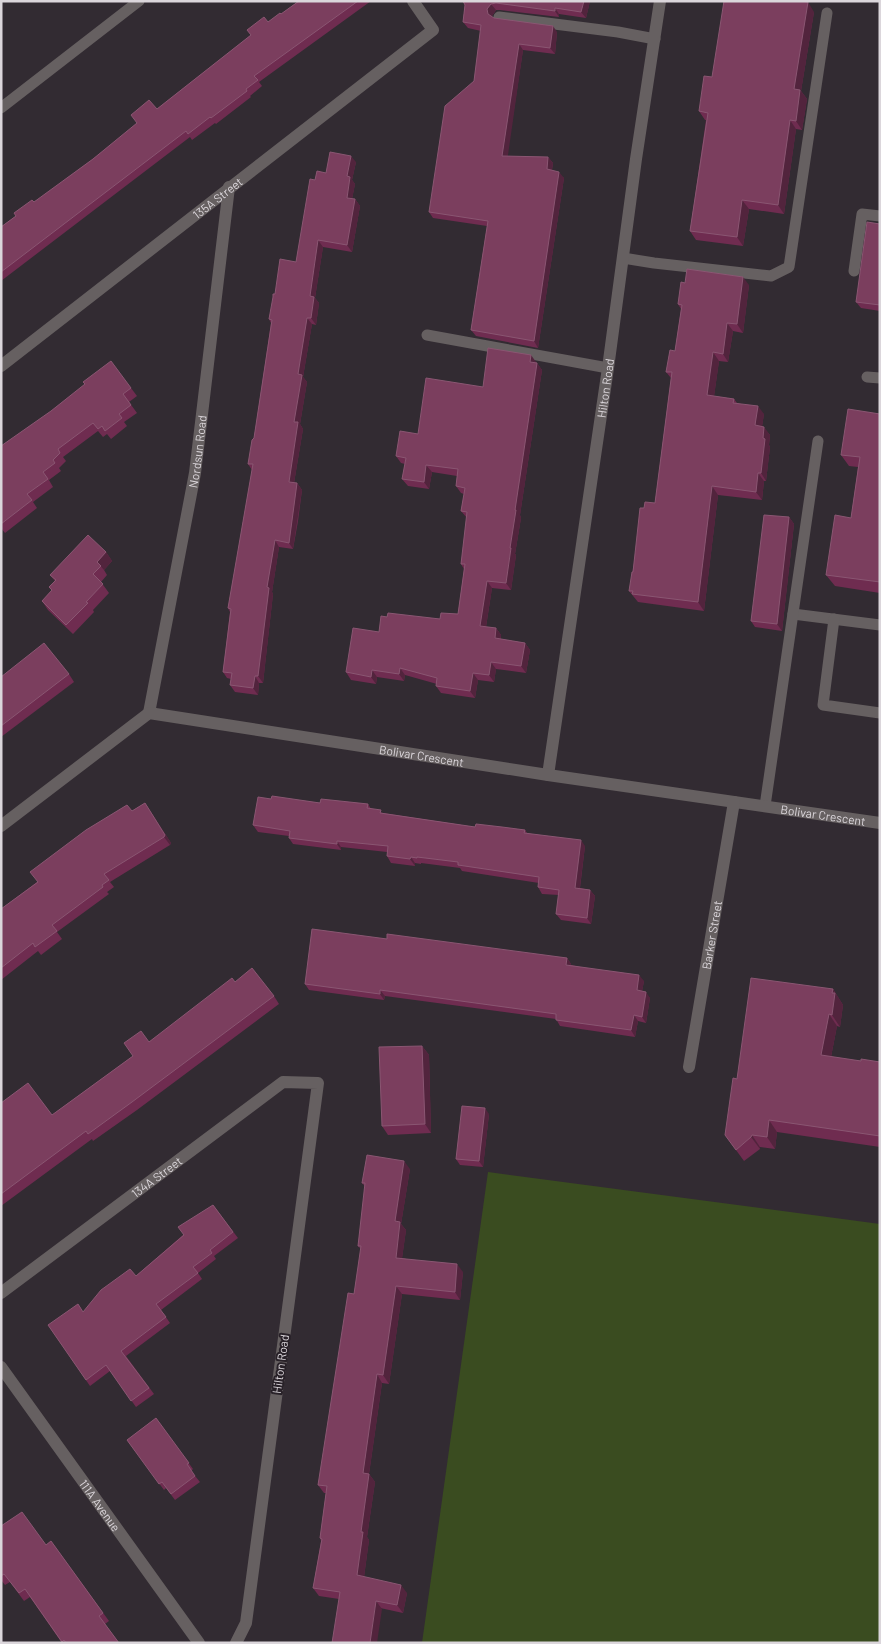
<svg xmlns="http://www.w3.org/2000/svg" width="881" height="1644" font-family="Barlow,sans-serif">
<style>
.grass{fill:#3a4c20}
.lines{fill:none;stroke-linecap:round;stroke-linejoin:round}
.lane{stroke:#666061;stroke-width:11}
.street{stroke:#666061;stroke-width:12}
.wall{fill:#6f2c50}
.shaded-wall{fill:#52243d}
.building{fill:#7b3e5e;stroke:#8a5672}
.labels{text-anchor:middle;dominant-baseline:central;stroke-width:4;stroke-linejoin:round;paint-order:stroke}
.street-label{font-size:12px;fill:#dbd6db;stroke:#282128}
</style>
<rect width="100%" height="100%" fill="#322b32"/>
<path class="grass" d="M488,1172L880,1224V1643H422Z"/>
<g class="lines">
<g class="lane">
<path d="M499,17L618,32L655,39"/>
<path d="M1,108L139,1"/>
<path d="M623,258L654,263L771,276L789,267L827,13"/>
<path d="M854,271L862,214L880,216"/>
<path d="M427,335L608,368"/>
<path d="M867,377L880,378"/>
<path d="M793,614L880,625"/>
<path d="M834,619L823,705L880,713"/>
<path d="M765,806L818,441"/>
</g>
<g class="street">
<path id="s1" d="M1,366L433,30L413,1"/>
<path id="s2" d="M149,713L195,473L229,187"/>
<path id="s3" d="M548,775L608,368L636,159L660,1"/>
<path id="s4" d="M1,826L149,713L548,775L880,823"/>
<path id="s5" d="M689,1067L734,802"/>
<path id="s6" d="M1,1293L283,1082L318,1083L246,1623L236,1643"/>
<path id="s7" d="M1,1367L199,1643"/>
</g>
</g>
<g class="wall">
<path d="M299,1H371L259,82L262,86L250,96L251,97L216,124L215,123L192,140L190,137L1,281V227L93,159L268,22L281,14Z"/>
<path d="M463,1H590L586,18L559,14V17L500,10H496L492,16V17L494,18L557,32L555,54L523,50L507,156L548,157L553,163L552,170L564,178L538,348L476,336L471,330L487,226L433,218L429,212L474,81L481,31L468,28L463,22L465,5Z"/>
<path d="M814,12L801,91L807,99L802,130L796,129L784,214L749,209L743,246L696,240L690,231L706,120H705L699,111L712,77Z"/>
<path d="M356,162L352,180L355,184L352,199H355L360,206L352,252L323,247L315,298L319,303L316,325L312,324L303,377L307,382L300,424L303,429L294,483H297L302,490L298,521L293,549L279,547L272,592L273,594L263,683H259L258,695L235,692L230,685L231,679L227,678L223,672L230,612L228,608L252,470L248,464L254,438L271,323L269,319L275,294L296,262L315,180L326,173Z"/>
<path d="M880,224V311L861,308L856,302Z"/>
<path d="M685,283L749,285L743,333L733,331L728,362L719,361L714,396L734,399L737,403L764,414L762,426L770,435L769,445L770,447L766,481H764L762,500L718,495L704,611L638,602L629,591L644,508L655,503L671,378L666,372L675,351L681,309L678,304Z"/>
<path d="M536,362L542,370L520,515L521,518L515,554L516,555L511,590L492,588L486,627L496,628L501,635V639L525,643L530,650L526,673L496,669L494,682L478,680L475,698L441,693L436,686L437,684L405,675L404,681L377,677L376,684L351,680L346,672L379,632L387,617L440,619L458,614L464,569L461,564L467,518L461,511L464,494L461,493L456,486L457,476L432,472L429,489L408,486L402,479L405,464L401,463L396,456L418,434L483,387Z"/>
<path d="M131,388L137,396L129,402L137,413L124,422L127,426L111,439L107,434L103,437L98,431L63,457L66,461L59,468L61,471L49,480L53,487L33,502L37,508L5,533L1,528V446Z"/>
<path d="M880,414V593L835,586L826,575L851,518L858,467L849,466L841,455Z"/>
<path d="M789,517L794,524L782,631L755,627L751,621Z"/>
<path d="M106,552L112,561L104,570L107,575L101,582L109,593L93,610L94,612L73,634L48,610L42,601L52,591L49,587L55,581L50,575Z"/>
<path d="M69,674L74,682L1,737V677Z"/>
<path d="M271,799L320,803L368,804L371,809L383,813L475,827L525,830L527,833L585,846L580,888L590,890L595,896L591,924L561,920L556,914L559,895L542,894L538,887L539,883L462,871L460,868L421,863V864L415,863V866L391,863L387,856V852L341,847V850L293,844L289,838V836L258,832L253,825Z"/>
<path d="M145,803L171,843L170,845L110,882L114,887L107,892L109,894L57,932L62,939L41,955L38,951L1,980V909L132,811Z"/>
<path d="M387,939L567,958L571,964V965L644,981L642,991L650,998L646,1023L638,1021L635,1037L560,1026L556,1019L385,996L384,1000L309,990L305,984Z"/>
<path d="M235,982L274,996L279,1004L137,1110L93,1141L92,1139L1,1206V1103L52,1115L133,1056L149,1042Z"/>
<path d="M833,989L843,1005L840,1027L837,1026L831,1057L861,1061L880,1062V1147L777,1132L775,1149L760,1147V1149L744,1161L725,1135L737,1079Z"/>
<path d="M422,1046L429,1055L431,1133L388,1135L382,1126Z"/>
<path d="M489,1114L483,1167L460,1165L456,1159Z"/>
<path d="M410,1169L401,1224L406,1230L402,1258L463,1272L460,1300L402,1294L389,1384L382,1383L369,1474L375,1482L367,1537L369,1540L364,1577L407,1593L403,1613L339,1599L319,1596L313,1588L321,1541L320,1538L326,1493H324L318,1485L354,1294L361,1249L358,1246L365,1186L362,1183Z"/>
<path d="M213,1205L238,1238L214,1256L216,1259L198,1273L202,1279L161,1310L170,1323L126,1356L154,1394L136,1407L110,1371L90,1386L48,1325L83,1312L136,1276L183,1235Z"/>
<path d="M156,1418L193,1469L191,1471L200,1482L175,1500L166,1488L164,1490L127,1440Z"/>
<path d="M1,1526L46,1545L51,1541L109,1621L105,1624L119,1643H62L30,1597L24,1601L10,1582L5,1585L1,1580Z"/>
</g>
<g class="shaded-wall">
<path d="M584,1H590L586,18L581,12Z"/>
<path d="M808,2L814,12L801,91L807,99L802,130L796,121L794,89Z"/>
<path d="M491,4L496,10L492,16V20L488,14L487,9Z"/>
<path d="M555,8L559,14V17L555,11Z"/>
<path d="M553,26L557,32L555,54L550,48Z"/>
<path d="M519,44L523,50L507,162L502,156Z"/>
<path d="M790,120L796,129L784,214L778,205Z"/>
<path d="M351,156L356,162L352,180L355,184L351,204L347,198V176Z"/>
<path d="M548,157L553,163L551,175L547,169Z"/>
<path d="M559,172L564,178L538,348L534,341Z"/>
<path d="M355,199L360,206L352,252L347,245Z"/>
<path d="M742,200L749,209L743,246L737,237Z"/>
<path d="M318,240L323,247L315,298L319,303L316,325L311,318L310,296Z"/>
<path d="M743,277L749,285L743,333L737,324Z"/>
<path d="M307,318L312,324L303,377L307,382L300,424L303,429L293,489L289,482L298,374Z"/>
<path d="M727,323L733,331L728,362L723,354Z"/>
<path d="M713,352L719,361L713,404L707,395Z"/>
<path d="M531,355L536,362L535,369L530,362Z"/>
<path d="M537,363L542,370L520,515L521,518L515,554L516,555L511,590L506,583L510,548L515,510Z"/>
<path d="M758,406L764,414L761,434L755,425Z"/>
<path d="M764,427L770,435L769,445L770,447L766,481L761,473Z"/>
<path d="M426,465L432,472L429,489L424,482Z"/>
<path d="M758,473L764,481L762,500L756,492Z"/>
<path d="M297,483L302,490L293,549L289,543Z"/>
<path d="M712,486L718,495L704,611L698,602Z"/>
<path d="M789,517L794,524L782,631L777,624Z"/>
<path d="M275,540L279,547L272,592L273,594L263,683L258,676L267,587Z"/>
<path d="M106,552L112,561L104,570L97,562Z"/>
<path d="M487,581L492,588L485,633L480,626Z"/>
<path d="M496,628L501,635L500,645L495,638Z"/>
<path d="M525,643L530,650L526,673L521,666Z"/>
<path d="M491,662L496,669L494,682L489,675Z"/>
<path d="M400,668L405,675L404,681L399,674Z"/>
<path d="M372,670L377,677L376,684L371,677Z"/>
<path d="M473,673L478,680L475,698L470,691Z"/>
<path d="M255,676L259,683L258,695L253,688Z"/>
<path d="M145,803L171,843L170,845L164,837Z"/>
<path d="M581,840L585,846L579,894L575,888Z"/>
<path d="M337,841L341,847V850L337,844Z"/>
<path d="M411,857L415,863V866L410,859Z"/>
<path d="M590,890L595,896L591,924L587,918Z"/>
<path d="M567,958L571,964L570,971L566,965Z"/>
<path d="M639,975L644,981L641,997L637,990Z"/>
<path d="M833,989L843,1005L840,1027L832,1015V993Z"/>
<path d="M380,990L385,996L384,1000L380,994Z"/>
<path d="M646,992L650,998L646,1023L642,1017Z"/>
<path d="M829,1014L837,1026L829,1067L821,1055Z"/>
<path d="M634,1015L638,1021L635,1037L631,1030Z"/>
<path d="M422,1046L429,1055L431,1133L425,1124Z"/>
<path d="M485,1108L489,1114L483,1167L479,1161Z"/>
<path d="M769,1120L777,1132L775,1149L767,1137Z"/>
<path d="M752,1135L760,1147V1149L751,1137Z"/>
<path d="M404,1161L410,1169L401,1224L406,1230L401,1266L396,1258L395,1221Z"/>
<path d="M457,1264L463,1272L460,1300L455,1292Z"/>
<path d="M396,1286L402,1294L389,1384L383,1375Z"/>
<path d="M377,1374L382,1383L369,1474L375,1482L367,1537L369,1540L363,1584L357,1575L363,1473Z"/>
<path d="M401,1585L407,1593L403,1613L397,1605Z"/>
<path d="M376,1601L382,1609L377,1643H370Z"/>
</g>
<g class="building">
<path d="M299,1H358L254,76L258,80L246,89L247,91L211,118L210,117L188,134L186,131L1,272V227L16,216L14,213L32,200L34,202L93,159L137,123L131,115L149,100L157,109L251,35L247,30L264,17L268,22L280,13L281,14Z"/>
<path d="M463,1H584L581,12L555,8V11L496,3L491,4L487,9L488,14L494,18L553,26L550,48L519,44L502,156L548,157L547,169L559,172L534,341L471,330L488,221L429,212L445,106L474,81L481,25L463,22L465,5Z"/>
<path d="M724,1H800L808,2L794,89L800,90L796,121L790,120L778,205L742,200L737,237L690,231L708,113L699,111L704,76L712,77Z"/>
<path d="M330,152L351,156L347,176L350,177L347,198L355,199L347,245L318,240L310,296L314,297L311,318H307L298,374L302,375L294,422H298L289,482L297,483L289,543L275,540L267,587L269,588L258,676H255L253,688L230,685L232,673L223,672L231,609L228,608L253,464H248L252,440L254,438L272,320L269,319L273,297V294H275L280,259L296,262L310,179L315,180L317,171L326,173Z"/>
<path d="M867,222L880,224V305L856,302Z"/>
<path d="M687,269L743,277L737,324L727,323L723,354L713,352L707,395L734,399L733,403L758,406L755,425L764,427L763,438L765,439L761,473H758L756,492L712,486L698,602L632,594L633,591H629L632,572H633L640,508H644L645,502L655,503L672,372H666L670,350L675,351L682,305L678,304L681,282L685,283Z"/>
<path d="M488,348L531,355L530,362L537,363L515,510H516L510,548H511L506,583L487,581L480,626L496,628L495,638L525,643L521,666L491,662L489,675L473,673L470,691L436,686L437,678L400,668L399,674L372,670L371,677L346,672L353,628L379,632L381,616L387,617L388,613L440,619L441,613L458,614L465,564H461L467,512L461,511L465,488L456,486L458,469L426,465L424,482L402,479L406,458L396,456L400,431L418,434L426,378L483,387Z"/>
<path d="M111,361L131,388L123,394L131,405L119,414L122,418L105,431L102,426L98,429L93,423L58,449L60,453L53,460L55,463L43,472L48,479L27,494L32,500L1,524V446L51,411L85,384L83,382Z"/>
<path d="M848,409L880,414V582L826,575L835,515L851,518L860,457L841,455Z"/>
<path d="M764,515L789,517L777,624L751,621Z"/>
<path d="M88,535L106,552L97,562L101,566L93,574L103,584L86,602L88,603L66,625L42,601L52,590L49,587L56,580L50,575Z"/>
<path d="M44,643L69,674L1,726V677Z"/>
<path d="M272,796L320,803L321,799L368,804L367,808L381,810L380,813L475,827L476,824L502,827L525,830L524,833L581,840L575,888L590,890L587,918L556,914L559,890L538,887L539,877L458,865V862L417,857V858L411,857L410,859L387,856L388,846L337,841V844L289,838L290,831L253,825L258,797L271,799Z"/>
<path d="M145,803L165,835L164,837L104,874L109,880L102,885L103,887L52,925L57,931L35,947L33,943L1,968V909L38,882L30,872L86,830L127,805L132,811Z"/>
<path d="M312,929L387,939V934L567,958L566,965L639,975L637,990L646,992L642,1017L634,1015L631,1030L556,1020V1014L380,990V994L305,984Z"/>
<path d="M252,968L274,996L132,1102L88,1134L86,1131L1,1194V1103L28,1083L52,1115L133,1056L124,1043L141,1031L149,1042L232,978L235,982Z"/>
<path d="M751,978L833,989L832,993H835L832,1015L829,1014L821,1055L861,1061V1059L880,1062V1136L769,1120L767,1137L752,1135L751,1137L736,1150L725,1135L733,1078L737,1079Z"/>
<path d="M422,1046L425,1124L382,1126L379,1047Z"/>
<path d="M462,1106L485,1108L479,1161L456,1159Z"/>
<path d="M367,1155L404,1161L395,1221L400,1222L396,1258L457,1264L455,1292L396,1286L383,1375L377,1374L363,1473L369,1474L361,1532H363L357,1575L401,1585L397,1605L376,1601L370,1643H332L340,1592L313,1588L322,1539L320,1538L327,1486L318,1485L348,1293L354,1294L361,1246H358L365,1183H362Z"/>
<path d="M213,1205L233,1232L210,1250L212,1253L193,1267L198,1273L156,1304L166,1317L121,1351L149,1388L131,1401L106,1365L86,1380L48,1325L78,1304L83,1312L101,1290L130,1269L136,1276L184,1235L178,1227Z"/>
<path d="M156,1418L189,1463L187,1464L195,1476L171,1494L162,1482L159,1484L127,1440Z"/>
<path d="M22,1512L46,1545L51,1541L103,1613L99,1616L119,1643H66L64,1640L62,1642L25,1589L19,1593L4,1574L1,1576V1526Z"/>
</g>
<g class="labels">
<g class="street-label">
<text stroke="none"><textPath href="#s1" startOffset="274">135A Street</textPath></text>
<text stroke="none"><textPath href="#s3" startOffset="391">Hilton Road</textPath></text>
<text stroke="none"><textPath href="#s2" startOffset="266">Nordsun Road</textPath></text>
<text stroke="none"><textPath href="#s4" startOffset="462">Bolivar Crescent</textPath></text>
<text stroke="none"><textPath href="#s4" startOffset="868">Bolivar Crescent</textPath></text>
<text stroke="none"><textPath href="#s5" startOffset="134">Barker Street</textPath></text>
<text stroke="none"><textPath href="#s6" startOffset="194">134A Street</textPath></text>
<text transform="translate(280 1364) rotate(-82)">Hilton Road</text>
<text stroke="none"><textPath href="#s7" startOffset="170">111A Avenue</textPath></text>
</g>
</g>
<rect width="881" height="1644" fill="none" stroke="#dbd6db" stroke-width="5"/>
</svg>
